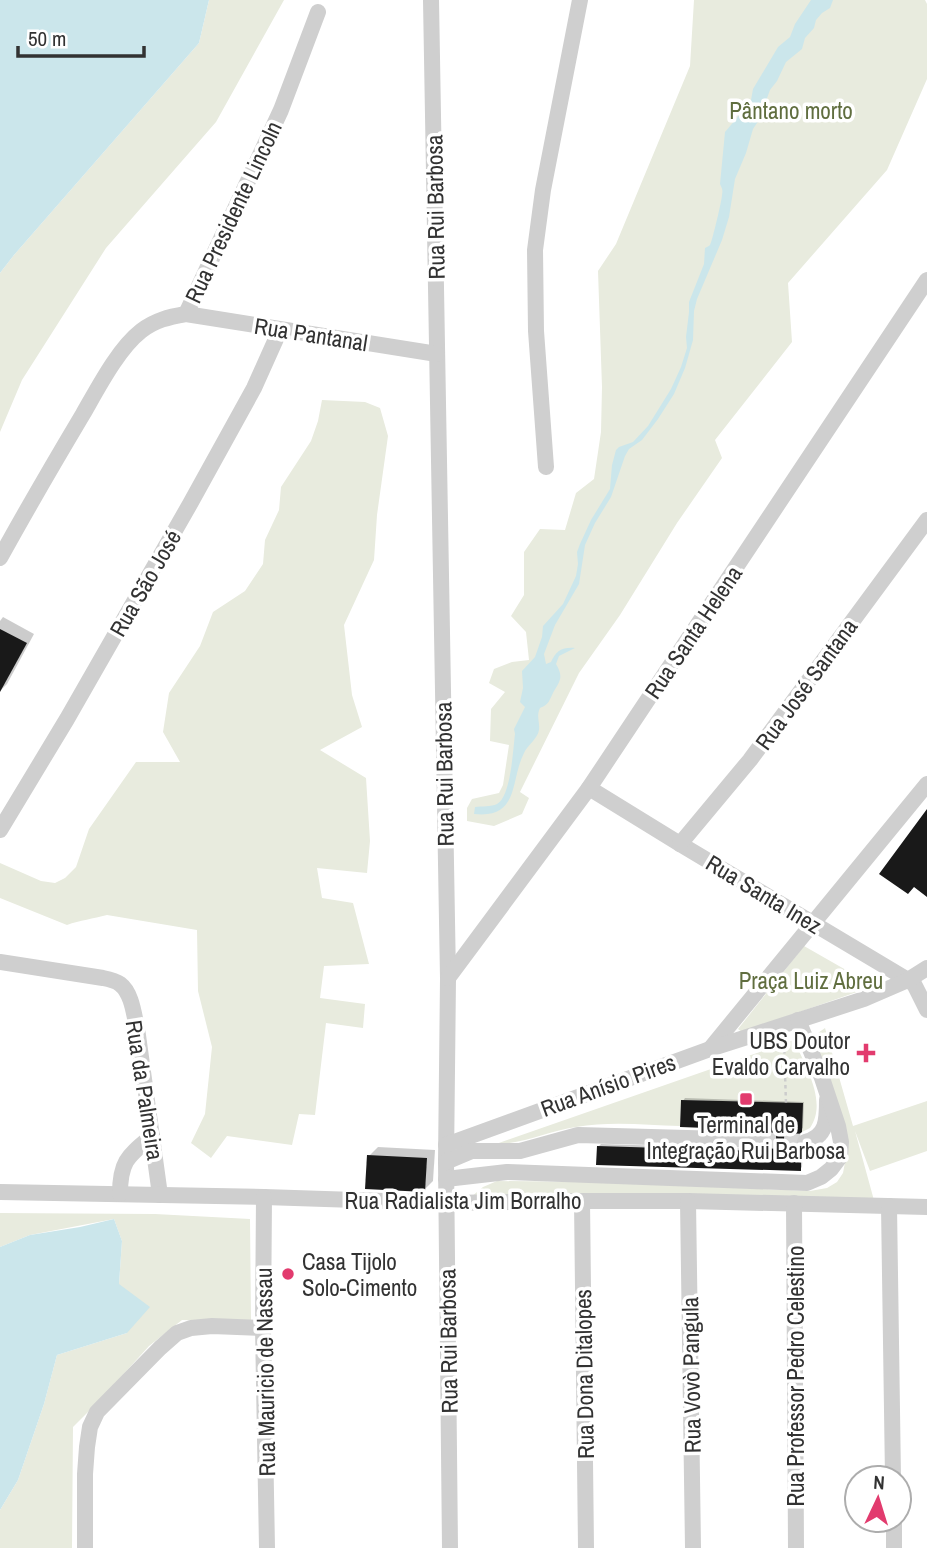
<svg xmlns="http://www.w3.org/2000/svg" width="927" height="1548" font-family="'Archivo Narrow',sans-serif">
<style>
.green{fill:#e8ebde}
.water{fill:#cbe6eb}
.shadow{fill:#0003}
.building{fill:#191919}
.lines{fill:none;stroke-linecap:round;stroke-linejoin:round}
.minor-tunnel{stroke:#d6d6d6;stroke-width:16;stroke-dasharray:16 8;stroke-linecap:butt}
.path{stroke:#ccc;stroke-width:2.5;stroke-dasharray:3.5 3.5;stroke-linecap:butt}
.minor{stroke:#cfcfcf;stroke-width:16}
.poi-dot{fill:#e23b6e;stroke:#fff;stroke-width:2.5}
.labels{text-anchor:middle;dominant-baseline:central;stroke-width:7;stroke-linejoin:round;paint-order:stroke}
.park-label{font-size:23px;fill:#606e3f;stroke:#fff}
.street-label{font-size:23px;fill:#323232;stroke:#fff}
.poi-label{font-size:23px;fill:#323232;stroke:#fff;text-anchor:end}
</style>
<rect width="100%" height="100%" fill="#fff"/>
<g class="green">
<path d="M209,0H284L216,122L106,248L22,380L0,432V273L14,255L199,43Z"/>
<path d="M694,0H925L927,4V79L887,170L788,283L792,342L715,440L722,458L677,523L620,615L579,673L520,792L529,798L522,814L494,826L467,821V808L472,799L499,793L503,785L509,745L490,741L491,709L505,692L489,683L494,669L512,662L529,660L526,632L511,616L524,595V552L540,529L565,530L576,493L594,479L601,432L602,387L598,271L616,244L690,66Z"/>
<path d="M322,400L365,402L380,408L388,436L377,515L374,560L344,625L352,695L362,727L320,750L366,778L370,841L367,873L317,868L322,898L353,903L369,964L324,966L320,998L365,1004L363,1028L326,1023L315,1115L299,1114L292,1145L227,1136L211,1158L191,1143L205,1114L212,1047L198,991L197,930L107,915C93,919 80,920 67,925L0,898V863L41,881L55,883L65,878L76,867L89,829L136,762H180L163,732L169,693L200,646L213,612L245,591L263,564L265,540L279,510L281,487L311,441L318,421Z"/>
<path d="M804,946L874,986L742,1032L738,1029Z"/>
<path d="M825,1028L853,1126L927,1101V1151L870,1171L855,1131L875,1204L465,1202L483,1187L497,1181L590,1182L810,1191L827,1188L837,1182L843,1173L847,1152L814,1041L818,1033Z"/>
<path d="M794,1040C805,1066 828,1102 810,1128L802,1132V1103L681,1100L680,1126C646,1125 610,1121 576,1127C549,1131 523,1144 496,1144Z"/>
<path d="M0,1213L155,1214L250,1219L251,1321L182,1320L149,1346L101,1399L73,1427L72,1548H0V1510L18,1480L44,1404L57,1355L127,1333L119,1284L122,1241L114,1219L30,1235L0,1247Z"/>
</g>
<g class="water">
<path d="M0,0H209L199,43L14,255L0,273Z"/>
<path d="M811,0H833L830,8L822,13L816,20L814,28L805,38L802,49L786,62L777,81L770,90L759,120L753,129L746,153L735,179L729,217L722,240L697,299L694,311L693,340L685,368L674,394L658,419L642,440L629,449L625,456L611,497L595,523L585,545L579,584L555,625L544,654L546,664L551,662C556,651 562,647 575,648L559,656L556,664C563,676 561,680 554,691C549,700 550,704 540,708C536,716 540,722 539,730C538,738 527,746 524,753C510,780 520,819 474,814L475,807C482,806 491,807 497,804C511,797 513,749 515,734L514,729L525,707L520,702L523,688L522,671L535,657L542,637L543,626L563,604L576,576L578,564L577,552L580,544L591,520L610,489L612,465L616,450L619,447L633,442L648,426L671,389L681,367L687,348L686,337L689,312V302L704,264L705,248C707,247 709,246 710,245C712,242 722,200 722,195C723,189 722,189 720,184L725,132L747,106L751,100L753,89L778,47L790,37L795,24Z"/>
<path d="M114,1219L122,1241L119,1284L150,1307L127,1333L57,1355L44,1404L18,1480L0,1510V1247L30,1235L80,1227Z"/>
</g>
<g class="shadow">
<path d="M3,617L34,634L7,684L0,691V621Z"/>
<path d="M685,1098L804,1102L803,1128L798,1132L796,1137L797,1143L803,1149L802,1167L800,1169L598,1147L601,1144L763,1149L770,1147L771,1135L767,1130L683,1101Z"/>
<path d="M378,1147L435,1150L433,1181L424,1190L369,1156Z"/>
</g>
<g class="building">
<path d="M0,629L27,643L0,692Z"/>
<path d="M927,809V897L914,887L908,894L879,874Z"/>
<path d="M681,1100L803,1103L802,1132L797,1136L795,1141V1146L801,1152V1171L596,1165L597,1146L760,1151L766,1149L769,1145V1136L766,1131L761,1130L680,1127Z"/>
<path d="M367,1155L427,1158L425,1192L365,1189Z"/>
</g>
<g class="lines">
<path class="minor-tunnel" d="M760,1140L805,1142"/>
<path class="path" d="M784,1043L786,1103"/>
<g class="minor">
<path d="M431,0L448,978L446,1162L450,1548"/>
<path d="M186,314L281,110L318,12"/>
<path d="M546,467L536,331L535,250L543,190L580,0"/>
<path d="M0,558C27,509 55,461 83,414C98,388 118,349 141,331C155,320 169,317 186,314L437,354"/>
<path d="M589,788L680,844L908,980L914,984L927,1010"/>
<path d="M0,830L67,719L190,504L254,388L280,330"/>
<path d="M680,844L750,760L927,520"/>
<path d="M0,962L103,978C108,979 116,981 120,984C132,993 134,1015 137,1028L160,1195"/>
<path d="M448,978L589,788L927,280"/>
<path d="M710,1049L927,784"/>
<path d="M805,1142C827,1137 827,1120 827,1100"/>
<path d="M446,1145L710,1049L864,999L908,980L927,968"/>
<path d="M446,1162L472,1151H520L578,1135L760,1140"/>
<path d="M446,1179L507,1172L807,1183L821,1177L831,1169L840,1157L841,1142L838,1126L822,1078L798,1020"/>
<path d="M0,1192L264,1197L447,1203L582,1201H688L927,1207"/>
<path d="M120,1194C120,1161 128,1156 152,1136"/>
<path d="M264,1197L263,1328L267,1548"/>
<path d="M582,1201L586,1548"/>
<path d="M688,1201L693,1548"/>
<path d="M794,1203L796,1548"/>
<path d="M889,1206L893,1478"/>
<path d="M894,1520V1548"/>
<path d="M85,1548V1474L87,1447L90,1427L97,1412L160,1348L177,1333L191,1328L212,1326L263,1328"/>
</g>
</g>
<g class="poi-dot">
<path d="M862.5 1042.5h7v7h7v7h-7v7h-7v-7h-7v-7h7z"/>
<rect x="739" y="1092" width="14" height="14" rx="3.5"/>
<circle cx="288" cy="1274" r="7"/>
</g>
<g class="labels">
<g class="park-label">
<text x="791" y="110">Pântano morto</text>
<text x="811" y="980">Praça Luiz Abreu</text>
</g>
<g class="street-label">
<text transform="translate(435 207) rotate(-91)">Rua Rui Barbosa</text>
<text transform="translate(233 212) rotate(-65)">Rua Presidente Lincoln</text>
<text transform="translate(311 334) rotate(9)">Rua Pantanal</text>
<text transform="translate(145 583) rotate(-60)">Rua São José</text>
<text transform="translate(693 632) rotate(-56)">Rua Santa Helena</text>
<text transform="translate(806 684) rotate(-54)">Rua José Santana</text>
<text transform="translate(444 774) rotate(-91)">Rua Rui Barbosa</text>
<text transform="translate(764 894) rotate(31)">Rua Santa Inez</text>
<text transform="translate(608 1085) rotate(-20)">Rua Anísio Pires</text>
<text transform="translate(145 1090) rotate(81)">Rua da Palmeira</text>
<text x="463" y="1200">Rua Radialista Jim Borralho</text>
<text transform="translate(448 1341) rotate(-91)">Rua Rui Barbosa</text>
<text transform="translate(265 1372) rotate(-91)">Rua Mauricio de Nassau</text>
<text transform="translate(584 1374) rotate(-91)">Rua Dona Ditalopes</text>
<text transform="translate(691 1375) rotate(-91)">Rua Vovò Pangula</text>
<text transform="translate(795 1376) rotate(-90)">Rua Professor Pedro Celestino</text>
</g>
<g class="poi-label">
<text x="850" y="1040">UBS Doutor<tspan x="850" dy="26">Evaldo Carvalho</tspan></text>
<text x="746" y="1124" text-anchor="middle">Terminal de<tspan x="746" dy="26">Integração Rui Barbosa</tspan></text>
<text x="302" y="1261" text-anchor="start">Casa Tijolo<tspan x="302" dy="26">Solo-Cimento</tspan></text>
</g>
</g>
<g transform="translate(878 1499) rotate(4)"><circle r="33" fill="#ffffff" stroke="#adadad" stroke-width="2"/>
<path d="M0-5L12 26L0 18L-12 26Z" fill="#e23b6e"/>
<text y="-10" font-size="19" font-weight="bold" text-anchor="middle" fill="#323232">N</text>
</g>
<path d="M18 46v10h126v-10" fill="none" stroke="#323232" stroke-width="3.5"/>
<text x="28" y="46" font-size="21" fill="#323232" stroke="#ffffff" stroke-width="5" paint-order="stroke">50 m</text>
</svg>
